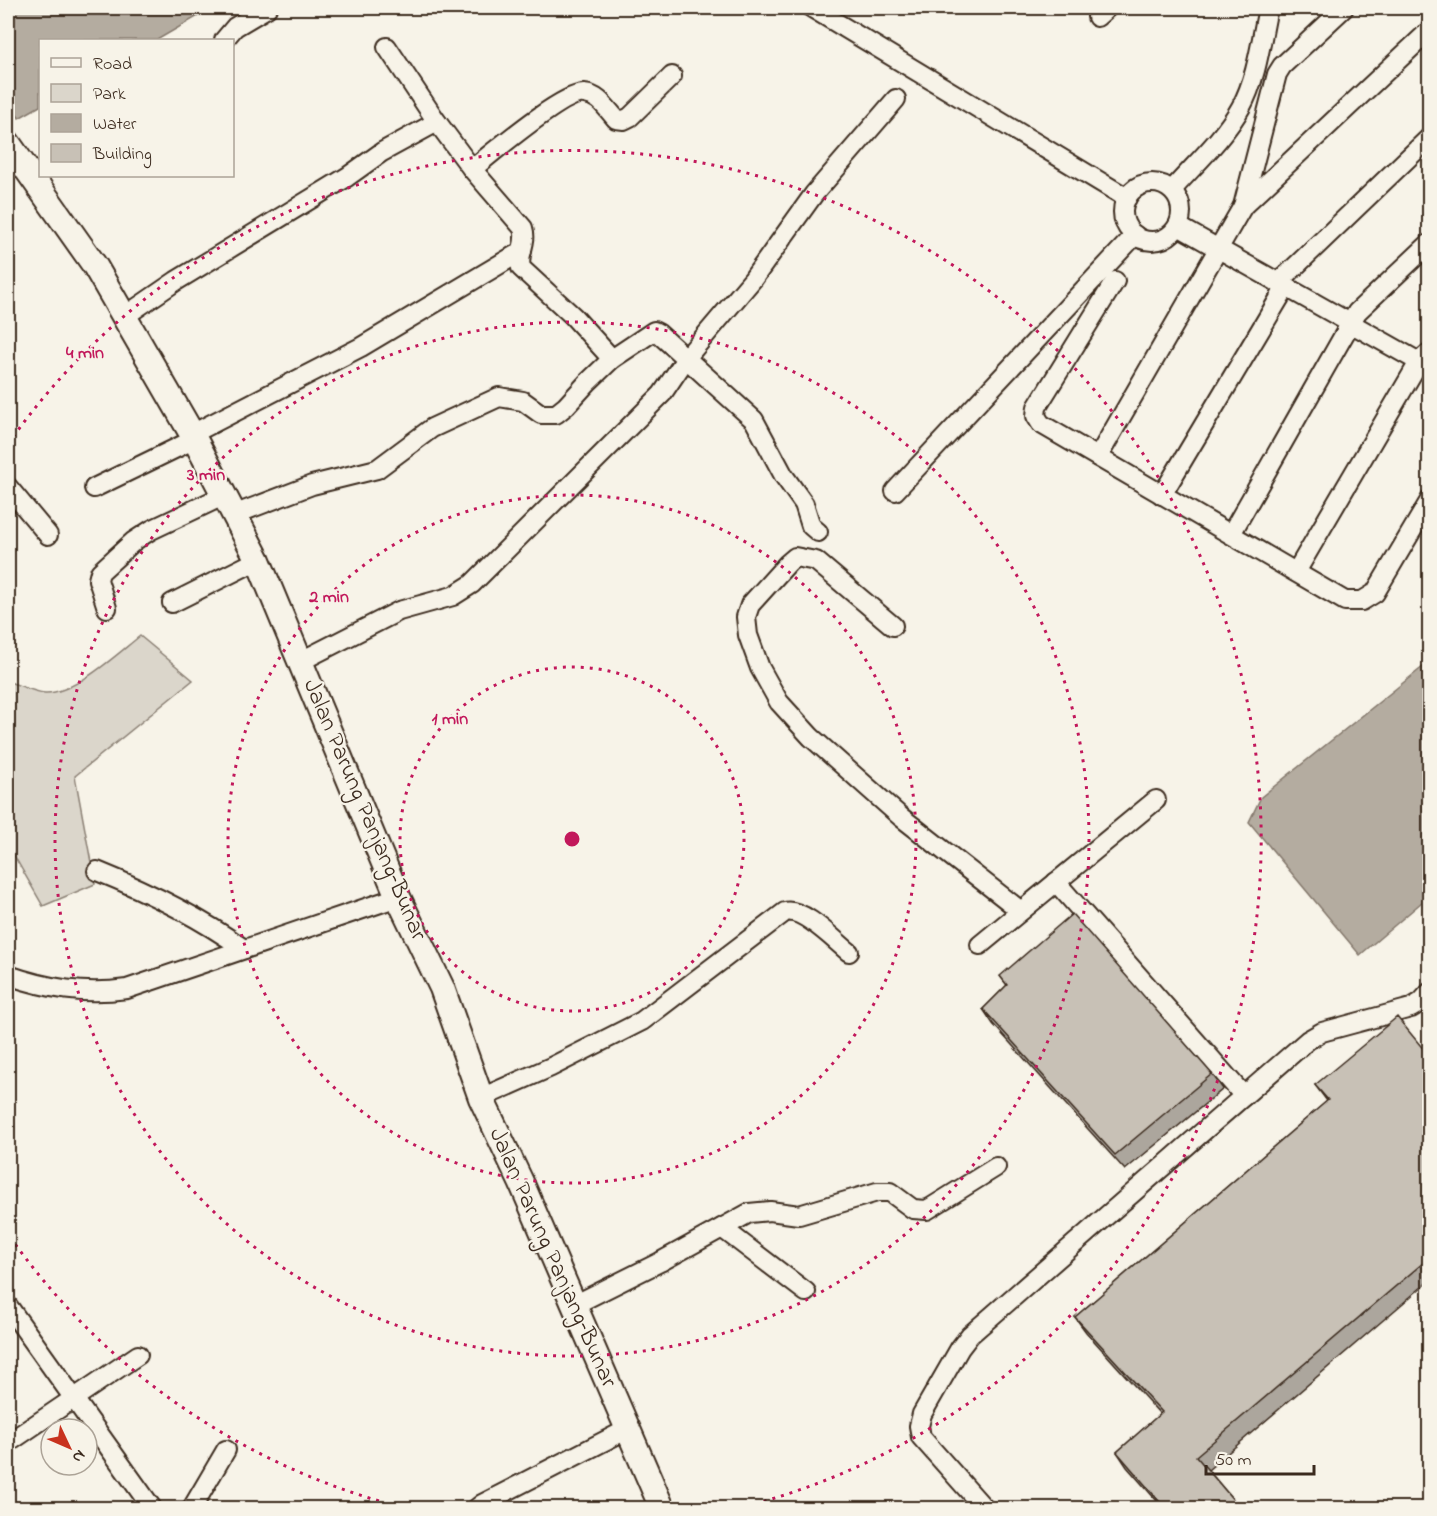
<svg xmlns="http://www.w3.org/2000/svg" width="1437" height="1516" font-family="'Indie Flower',sans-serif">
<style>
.green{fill:#dbd6cb;stroke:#8b8074;stroke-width:1.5}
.water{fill:#b4aca0;stroke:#84786c;stroke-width:1.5}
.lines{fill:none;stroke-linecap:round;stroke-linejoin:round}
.minor-casing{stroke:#3b2a1e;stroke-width:22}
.major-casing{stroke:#3b2a1e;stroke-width:28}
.minor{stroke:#f7f3e8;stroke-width:18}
.major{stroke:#f7f3e8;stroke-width:24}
.wall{fill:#aca69d;stroke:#3b2a1e;stroke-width:1.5}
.building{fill:#c8c1b6;stroke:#3b2a1e;stroke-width:1.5}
.ring{fill:none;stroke:#c2185b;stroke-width:3;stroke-dasharray:3 6}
.labels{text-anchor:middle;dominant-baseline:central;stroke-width:4.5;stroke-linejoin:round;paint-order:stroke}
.street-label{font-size:24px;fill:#3b2a1e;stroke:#f7f3e8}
.centre{fill:#c2185b;stroke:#f7f3e8;stroke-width:3}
.ring-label{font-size:18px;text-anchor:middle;font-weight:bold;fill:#c2185b;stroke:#f7f3e8;stroke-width:4.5;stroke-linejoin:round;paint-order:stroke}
</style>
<rect width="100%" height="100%" fill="#f7f3e8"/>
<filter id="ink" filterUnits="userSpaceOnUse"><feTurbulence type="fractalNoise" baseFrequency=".0167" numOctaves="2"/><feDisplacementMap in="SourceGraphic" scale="12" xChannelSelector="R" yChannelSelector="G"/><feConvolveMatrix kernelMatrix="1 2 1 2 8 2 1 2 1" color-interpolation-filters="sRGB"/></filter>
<g filter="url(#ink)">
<path class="green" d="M140,636L193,680L75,776L95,884L43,906L8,845V678L9,682C20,685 33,692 45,693C75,694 117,654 140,636Z"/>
<g class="water">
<path d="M8,8H212L157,40H40V106L19,118L8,100Z"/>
<path d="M1429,662V896L1360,955L1249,822L1261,797Z"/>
</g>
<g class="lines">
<defs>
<g id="minor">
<path d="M812,8L1127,198"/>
<path d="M1097,17L1107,8"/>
<path d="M224,40L235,27L267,8"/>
<path d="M437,122L472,169L523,228C528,244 517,253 521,268L573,316L612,359"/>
<path d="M472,169C491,154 565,91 584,94C599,95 606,108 616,119L624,120L630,117L672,76"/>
<circle cx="1152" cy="212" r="29"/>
<path d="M1172,190C1195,164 1224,138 1241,107C1257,78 1261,40 1268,8"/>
<path d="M1243,206L1277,74L1282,66L1344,8"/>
<path d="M1178,226L1430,368"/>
<path d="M1115,281L1037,407L1036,416L1041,424L1345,601H1362L1375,593L1430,500"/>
<path d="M1278,283L1430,137"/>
<path d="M125,316L176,281L347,177L382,152L437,122L387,47"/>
<path d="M192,434L361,347L522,251"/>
<path d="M1098,457L1243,206L1430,30"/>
<path d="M8,487L48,535"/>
<path d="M94,488L195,439"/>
<path d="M895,491L1135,235"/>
<path d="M1162,495L1286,287"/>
<path d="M236,514L312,485L377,469L432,428L499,397L523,401L541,414H556L566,406L588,382L612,359L654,331L658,333L754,420L784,476L804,504L811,526L818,532"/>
<path d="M1231,534L1357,312L1430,243"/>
<path d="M1296,572L1419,362L1430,352"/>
<path d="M172,603L258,560"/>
<path d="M107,608L98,580L100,572L134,541L151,530L225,495"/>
<path d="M893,626L816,561L795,557L788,563L750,605L746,617L748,635L760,668L779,702L811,737L901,817L1021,911"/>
<path d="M301,661L399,611L453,596L472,584L662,394L687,357L753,279L814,194L896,99"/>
<path d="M97,871C149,892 198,916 244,949"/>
<path d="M1056,882L1244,1096"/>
<path d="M980,945L1156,800"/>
<path d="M8,975C48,989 85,995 127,989L398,897"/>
<path d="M481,1098L551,1067L642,1021L785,912C803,907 835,941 849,952"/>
<path d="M722,1228L806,1292"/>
<path d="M574,1305L660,1262L749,1213L770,1211L799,1215L877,1192H890L913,1209L927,1210L996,1167"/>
<path d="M8,1306L152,1508"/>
<path d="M8,1443L138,1355"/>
<path d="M192,1508L226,1450"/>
<path d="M477,1508L482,1504L626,1430"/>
<path d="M984,1508L921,1437L919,1426L922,1414L960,1348L970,1335L1308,1040L1322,1032L1411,1008L1421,1002L1430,992"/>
</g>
<path id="major" d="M8,143L95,266L192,434L258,560L398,897L442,988L481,1098L521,1182L662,1508"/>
</defs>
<use href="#minor" class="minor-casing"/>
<use href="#major" class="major-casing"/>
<use href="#minor" class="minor"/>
<use href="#major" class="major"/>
</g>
<g class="wall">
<path d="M1000,976L1212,1074L1223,1089L1125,1170L993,1024L983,1009L1007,985Z"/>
<path d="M1430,1057V1280L1208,1470L1241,1509H1164L1127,1467L1117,1452L1160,1414L1086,1332L1075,1317L1327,1101L1315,1085Z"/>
</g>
<g class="building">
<path d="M1072,914L1212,1074L1115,1155L983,1009L1007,985L1000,976Z"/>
<path d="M1397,1017L1430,1057V1257L1196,1456L1241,1509H1166L1117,1452L1162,1412L1075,1317L1328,1100L1315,1085Z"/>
</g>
</g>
<g class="ring">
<circle cx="572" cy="839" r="172"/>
<circle cx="572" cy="839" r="344"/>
<circle cx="572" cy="839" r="517"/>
<path d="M405 1508A689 689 0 0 1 8 1234M8 444A689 689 0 1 1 739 1508"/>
</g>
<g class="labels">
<g class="street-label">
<text transform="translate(364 810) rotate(67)">Jalan Parung Panjang–Bunar</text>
<text transform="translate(552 1258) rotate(66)">Jalan Parung Panjang–Bunar</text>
</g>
</g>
<circle cx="572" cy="839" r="9" class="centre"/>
<g class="ring-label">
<text x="85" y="358">4 min</text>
<text x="206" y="480">3 min</text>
<text x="329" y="602">2 min</text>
<text x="450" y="724">1 min</text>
</g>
<rect width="1437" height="1516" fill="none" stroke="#f7f3e8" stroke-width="30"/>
<rect x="15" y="15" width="1407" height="1486" fill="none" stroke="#3b2a1e" stroke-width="2" filter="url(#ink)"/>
<rect x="39" y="39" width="195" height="138" fill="#f7f3e8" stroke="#aca397" stroke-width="1.5"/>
<rect x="51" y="58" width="30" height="9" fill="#f7f3e8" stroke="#aca397" stroke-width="1.5"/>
<text x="93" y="69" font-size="18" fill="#3b2a1e">Road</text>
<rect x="51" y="84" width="30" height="18" fill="#dbd6cb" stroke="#aca397" stroke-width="1.5"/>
<text x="93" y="99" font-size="18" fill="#3b2a1e">Park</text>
<rect x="51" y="114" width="30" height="18" fill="#b4aca0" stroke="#aca397" stroke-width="1.5"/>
<text x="93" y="129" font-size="18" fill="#3b2a1e">Water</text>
<rect x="51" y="144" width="30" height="18" fill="#c8c1b6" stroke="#aca397" stroke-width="1.5"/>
<text x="93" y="159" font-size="18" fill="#3b2a1e">Building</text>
<g transform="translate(69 1447) rotate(134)"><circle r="28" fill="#f7f3e8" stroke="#aca397" stroke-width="1.5"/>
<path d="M0-4.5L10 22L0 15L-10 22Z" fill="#c8321e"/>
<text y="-9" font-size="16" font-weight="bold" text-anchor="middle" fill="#3b2a1e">N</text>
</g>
<path d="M1206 1465v9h108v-9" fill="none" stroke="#3b2a1e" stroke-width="3"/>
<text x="1215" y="1465" font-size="18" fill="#3b2a1e" stroke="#f7f3e8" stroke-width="4.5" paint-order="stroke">50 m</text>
</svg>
